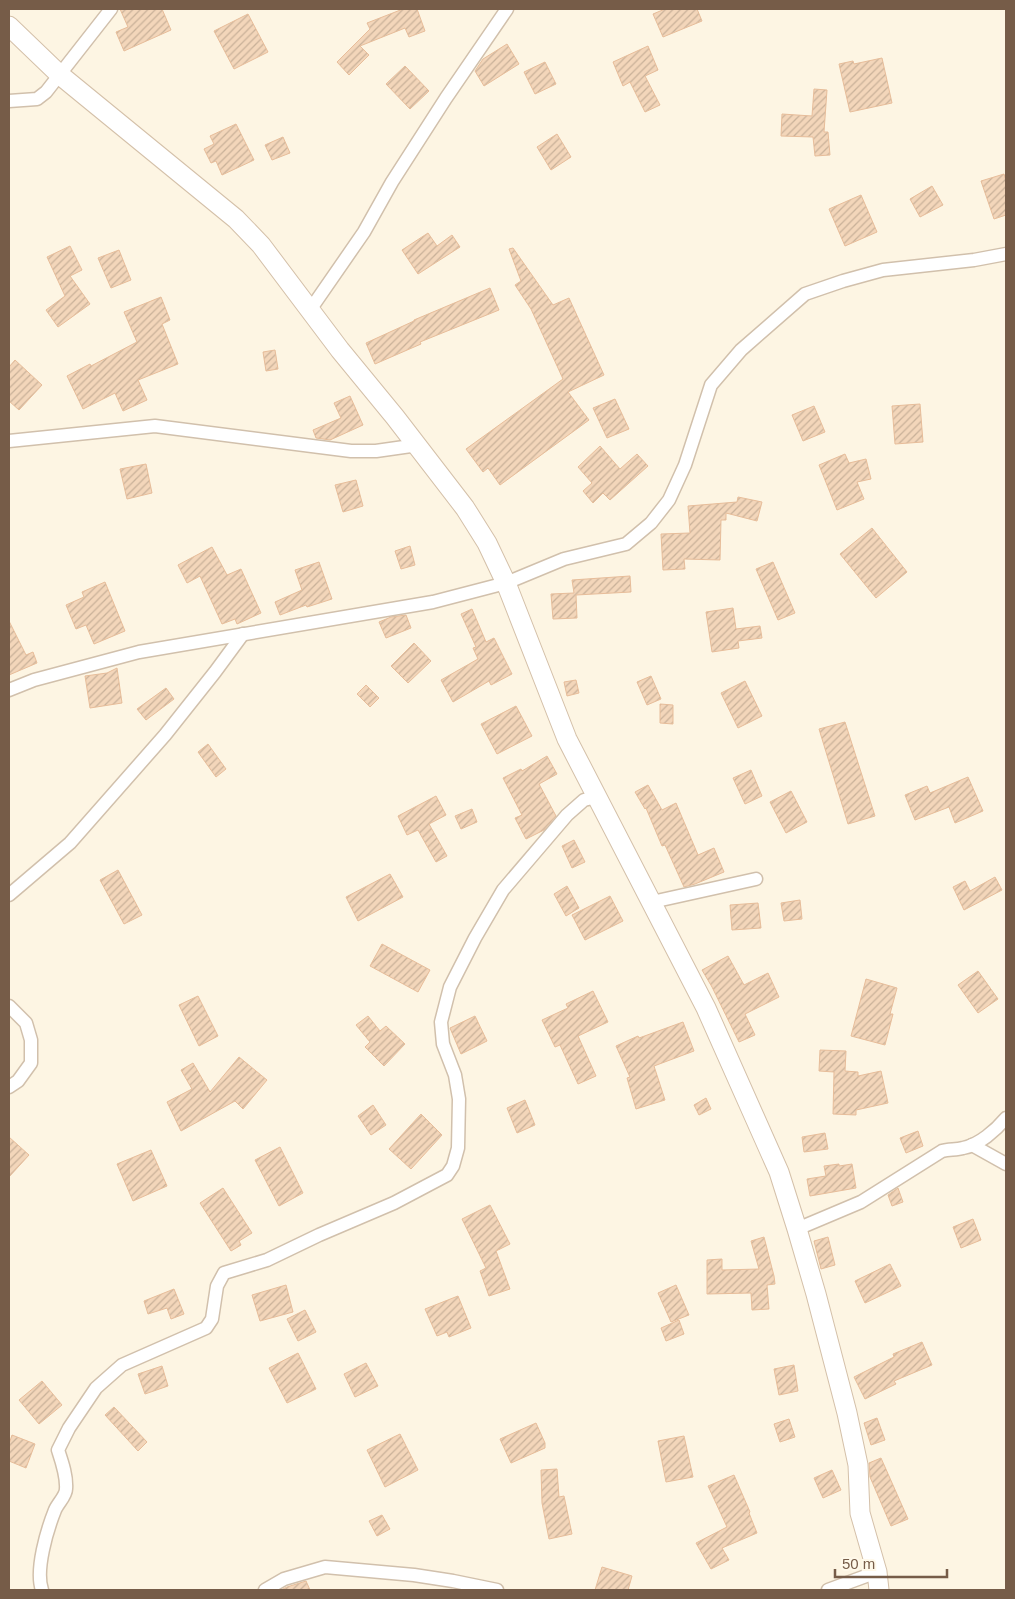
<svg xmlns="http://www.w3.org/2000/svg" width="1015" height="1599" font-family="Arial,sans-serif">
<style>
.building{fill:url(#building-hatch);stroke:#e7bd9a}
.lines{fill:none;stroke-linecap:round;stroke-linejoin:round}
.minor-casing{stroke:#d1c0ac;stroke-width:15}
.secondary-casing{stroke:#d4c0a9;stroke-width:21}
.minor{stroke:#fff;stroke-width:12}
.secondary{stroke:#fff;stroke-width:19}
</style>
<defs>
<pattern id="building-hatch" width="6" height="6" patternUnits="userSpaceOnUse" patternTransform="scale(1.25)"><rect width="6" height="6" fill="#f3d6ba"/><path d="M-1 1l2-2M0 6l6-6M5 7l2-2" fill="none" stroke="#c9b199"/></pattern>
</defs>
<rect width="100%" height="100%" fill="#fdf5e3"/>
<g class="building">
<path d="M120,9H162L171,30L124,51L116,32L128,27Z"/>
<path d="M403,9H417L425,31L409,37L405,28L360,46L369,55L349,75L337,62L370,29L367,23Z"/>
<path d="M665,9H697L702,21L663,37L653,14Z"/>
<path d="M248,14L268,52L234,69L214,31Z"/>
<path d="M507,44L519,64L484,86L475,71L483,59Z"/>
<path d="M648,46L658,70L645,76L660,105L645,112L630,82L623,86L613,62Z"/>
<path d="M882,58L892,103L850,112L839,64L853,61L854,64Z"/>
<path d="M545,62L556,84L535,94L524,72Z"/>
<path d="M405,66L429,91L410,109L386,84Z"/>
<path d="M814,89L827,90L824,132H828L830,155L815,156L813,137L781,136L782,114L812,116Z"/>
<path d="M236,124L254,160L222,175L216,161L211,163L204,149L214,144L210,136Z"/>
<path d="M557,134L571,157L551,170L537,147Z"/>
<path d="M283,137L290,153L272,160L265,145Z"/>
<path d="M1004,174L1006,181V215L994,219L981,181Z"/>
<path d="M932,186L943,205L920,217L910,199Z"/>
<path d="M861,195L877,232L845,246L829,209Z"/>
<path d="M428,233L437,246L452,235L460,247L418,274L402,250Z"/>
<path d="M70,246L82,270L70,276L90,304L58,327L46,310L65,296L47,257Z"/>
<path d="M513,248L553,305L569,298L604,375L568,392L589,420L500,485L488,468L483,472L466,449L563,379L531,309L515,285L521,281L509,249Z"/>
<path d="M119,250L131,280L111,288L98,258Z"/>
<path d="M490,288L499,310L420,342L421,344L375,364L366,343L414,321V320Z"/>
<path d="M161,297L170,320L162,324L178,364L138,380L147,400L123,411L115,393L83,409L67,376L90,364L91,366L137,342L124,312Z"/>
<path d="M275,350L278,369L266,371L263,352Z"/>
<path d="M15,360L42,385L19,410L9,401V367Z"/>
<path d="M350,396L363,425L330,440L316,438L313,430L341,418L334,403Z"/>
<path d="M615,399L629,429L607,438L593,408Z"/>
<path d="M920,404L923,442L895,444L892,406Z"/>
<path d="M814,406L825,432L803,441L792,415Z"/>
<path d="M600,446L620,469L637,454L648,466L610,500L603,493L593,503L583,491L592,483L578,467Z"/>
<path d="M845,454L849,463L866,459L871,479L857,482L864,499L837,510L819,465Z"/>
<path d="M146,464L152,493L127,499L120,469Z"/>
<path d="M356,480L363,506L343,512L335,485Z"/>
<path d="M738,497L762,502L757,521L726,513V520H721L720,560L684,559L685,569L663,570L661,534L690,533L688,506L737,502Z"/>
<path d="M872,528L907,572L876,598L840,554Z"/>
<path d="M410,546L415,565L401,569L395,551Z"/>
<path d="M212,547L227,575L241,569L261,613L237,624L235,619L222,624L200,576L187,583L178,565Z"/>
<path d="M319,562L332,599L307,607L306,605L280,615L275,602L302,590L295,570Z"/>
<path d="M773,562L795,613L778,620L756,569Z"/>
<path d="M630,576L631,592L576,595L577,618L553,619L551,594L574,593L572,580Z"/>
<path d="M105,582L125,631L94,644L86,625L76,629L66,605L84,597L82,592Z"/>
<path d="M733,608L736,629L760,626L762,638L738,641L739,648L712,652L706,612Z"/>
<path d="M472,609L486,642L494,638L512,674L491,685L489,681L453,702L441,680L478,659L473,648L476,647L461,614Z"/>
<path d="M406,615L411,628L386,638L379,622L391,617Z"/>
<path d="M9,621L26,655L33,652L37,663L9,675Z"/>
<path d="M414,643L431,661L408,683L391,666Z"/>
<path d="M117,668L122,703L90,708L85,676L107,673Z"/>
<path d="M651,676L661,699L647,705L637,682Z"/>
<path d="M576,680L579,693L567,696L564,682Z"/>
<path d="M745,681L762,716L738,728L721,693Z"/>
<path d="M366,685L379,698L370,707L357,694Z"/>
<path d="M166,688L174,699L146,720L137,709Z"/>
<path d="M660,704L673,705V724L660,723Z"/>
<path d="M516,706L532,736L497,754L481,724Z"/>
<path d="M845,722L875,816L848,824L819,729Z"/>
<path d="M208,744L226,769L216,777L198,752Z"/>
<path d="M547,756L557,774L539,784L556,816L544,830L526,839L515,818L522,815L503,778L521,769L522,771Z"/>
<path d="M751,770L762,796L745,804L733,778Z"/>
<path d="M968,777L983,811L955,823L949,807L915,820L905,795L927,786L930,793Z"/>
<path d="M648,785L662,810L676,803L698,855L714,848L724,872L695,884L684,887L665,845L662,846L646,808L645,809L635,792Z"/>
<path d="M791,791L807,822L786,833L770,802Z"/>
<path d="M436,796L446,815L429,824L447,856L436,862L418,830L407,835L398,816Z"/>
<path d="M472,809L477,822L461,829L455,816Z"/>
<path d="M574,840L585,862L572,868L562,846Z"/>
<path d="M118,870L142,915L124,924L100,880Z"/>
<path d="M390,874L403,897L358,921L346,897Z"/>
<path d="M995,877L1002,890L964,910L953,887L965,881L970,891Z"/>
<path d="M567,886L579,908L566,916L554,894Z"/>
<path d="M610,896L623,921L585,940L572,915Z"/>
<path d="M800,900L802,919L784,921L781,903Z"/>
<path d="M758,903L761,928L732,930L730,905Z"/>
<path d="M382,944L430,970L418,992L370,966Z"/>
<path d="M728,956L744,985L768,973L779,997L745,1014L755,1035L739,1042L712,987L702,970Z"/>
<path d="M978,971L998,999L978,1013L958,985Z"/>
<path d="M866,979L897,988L890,1014H893L885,1045L851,1036Z"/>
<path d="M593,991L608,1022L578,1036L596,1076L578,1084L560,1045L555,1047L542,1020L568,1008L566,1004Z"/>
<path d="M198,996L218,1036L199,1046L179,1005Z"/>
<path d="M368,1016L380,1031L386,1026L405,1044L384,1066L365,1047L370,1042L356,1025Z"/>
<path d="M475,1016L487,1041L461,1054L450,1028Z"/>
<path d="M683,1022L694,1051L654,1066L665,1100L636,1109L627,1078L630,1077L616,1046L638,1036L639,1038Z"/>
<path d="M820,1050L846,1051L845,1071L858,1072V1076L881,1071L888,1103L856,1110V1115L833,1114L834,1072L819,1071Z"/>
<path d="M239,1057L267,1080L243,1109L235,1101L181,1131L167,1102L192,1089L181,1070L193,1063L210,1092Z"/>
<path d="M706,1098L711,1109L699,1115L694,1105Z"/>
<path d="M525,1100L535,1125L517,1133L507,1108Z"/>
<path d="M373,1105L386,1125L371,1135L358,1116Z"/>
<path d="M421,1114L442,1135L411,1169L389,1149Z"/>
<path d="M918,1131L923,1146L906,1153L900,1138Z"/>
<path d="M825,1133L828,1149L804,1152L802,1137Z"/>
<path d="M9,1137L29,1155L9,1177Z"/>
<path d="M280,1147L303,1193L279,1206L255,1160Z"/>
<path d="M151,1150L167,1186L133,1201L117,1164Z"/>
<path d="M839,1164V1166L852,1164L856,1188L810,1196L807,1179L826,1176L824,1166Z"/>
<path d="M223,1188L252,1233L239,1241L241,1245L231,1251L200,1203Z"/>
<path d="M898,1188L903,1202L892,1206L888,1195Z"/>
<path d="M490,1205L510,1244L496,1251L510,1289L489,1296L480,1271L486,1268L462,1219Z"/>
<path d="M973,1219L981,1240L961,1248L953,1227Z"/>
<path d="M764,1237L774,1276L775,1284L767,1285L769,1309L752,1310L751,1293L707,1294V1260L722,1259V1270L759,1269L751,1241Z"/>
<path d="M828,1237L835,1265L821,1269L814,1241Z"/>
<path d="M890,1264L901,1286L865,1303L855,1281Z"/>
<path d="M286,1285L293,1312L260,1321L252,1295Z"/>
<path d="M676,1285L689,1315L671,1322L658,1293Z"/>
<path d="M174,1289L184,1314L171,1319L167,1308L148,1314L144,1301Z"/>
<path d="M458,1296L471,1328L449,1337L447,1332L437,1336L425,1309Z"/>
<path d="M305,1310L316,1332L298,1341L287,1319Z"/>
<path d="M679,1320L684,1334L666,1341L661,1328Z"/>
<path d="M922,1342L932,1365L894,1381L896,1384L865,1399L854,1377L894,1357L893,1354Z"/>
<path d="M298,1353L316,1389L287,1403L269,1368Z"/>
<path d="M366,1363L378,1386L355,1397L344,1374Z"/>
<path d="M794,1365L798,1391L779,1395L774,1369Z"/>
<path d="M162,1366L168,1386L145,1394L138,1374Z"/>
<path d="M42,1381L62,1405L39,1424L19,1400Z"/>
<path d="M114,1407L147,1442L138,1451L105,1415Z"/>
<path d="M877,1418L885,1440L871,1445L864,1423Z"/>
<path d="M789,1419L795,1437L780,1442L774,1424Z"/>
<path d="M536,1423L545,1443V1448L511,1463L500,1439Z"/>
<path d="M400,1434L418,1470L385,1487L367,1450Z"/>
<path d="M12,1435L35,1444L26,1468L9,1461V1444Z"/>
<path d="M684,1436L693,1477L666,1482L658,1441Z"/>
<path d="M881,1458L908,1519L891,1526L870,1477L869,1463Z"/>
<path d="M557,1469L559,1497L564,1496L572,1534L549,1539L542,1503L541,1470Z"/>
<path d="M832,1470L841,1490L823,1498L814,1478Z"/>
<path d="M734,1475L750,1512L749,1513L757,1533L722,1548L729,1560L711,1569L696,1543L727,1527L708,1486Z"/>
<path d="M382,1515L390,1529L377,1536L369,1521Z"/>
<path d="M602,1567L632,1576L628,1590H595Z"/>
<path d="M306,1581L310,1590H281L287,1587Z"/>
</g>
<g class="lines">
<defs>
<g id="minor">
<path d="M9,101L37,99L46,92L111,9"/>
<path d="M310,310L364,232L392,182L446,98L507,9"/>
<path d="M9,441L155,426L351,451H376L418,445"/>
<path d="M9,690L34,680L139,652L433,602L506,583L564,559L626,544L651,523L669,500L685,465L711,385L741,350L805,294L843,281L883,270L974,260L1006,254"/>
<path d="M9,895L70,843L165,735L215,672L243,634"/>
<path d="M652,902L756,879"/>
<path d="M9,1006L26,1023L31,1040V1063L18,1081L9,1087"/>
<path d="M972,1145L1006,1164"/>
<path d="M797,1229L861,1202L942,1151C949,1149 956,1150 963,1148C979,1145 996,1130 1006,1118"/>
<path d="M42,1590C35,1570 47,1530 55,1510C58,1503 66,1496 66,1489C67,1476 62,1462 58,1450L69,1428L96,1388L122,1365L206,1328L212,1319L217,1286L224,1273L267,1260L319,1235L394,1203L447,1175L453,1166L458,1148L459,1099L455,1075L443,1044L441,1022L450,987L475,938L503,890L567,815L584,800L596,797"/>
<path d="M265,1590L284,1579L325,1567L414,1575L453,1581L497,1590"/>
<path d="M828,1590L877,1572"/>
</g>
<path id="secondary" d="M9,26L60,75L236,219L261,245L340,350L395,417L465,508L487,543L506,583L567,739L706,1008L779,1172L797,1229L816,1294L847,1413L858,1465L860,1513L877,1572L879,1590"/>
</defs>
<use href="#minor" class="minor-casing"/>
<use href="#secondary" class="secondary-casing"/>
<use href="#minor" class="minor"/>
<use href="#secondary" class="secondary"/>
</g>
<rect width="1015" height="1599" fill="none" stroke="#765c48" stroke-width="20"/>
<path d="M835 1569v8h112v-8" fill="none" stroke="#765c48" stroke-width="2.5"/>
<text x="842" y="1569" font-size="15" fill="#765c48" stroke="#fff9ea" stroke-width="4" paint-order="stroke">50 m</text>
</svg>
